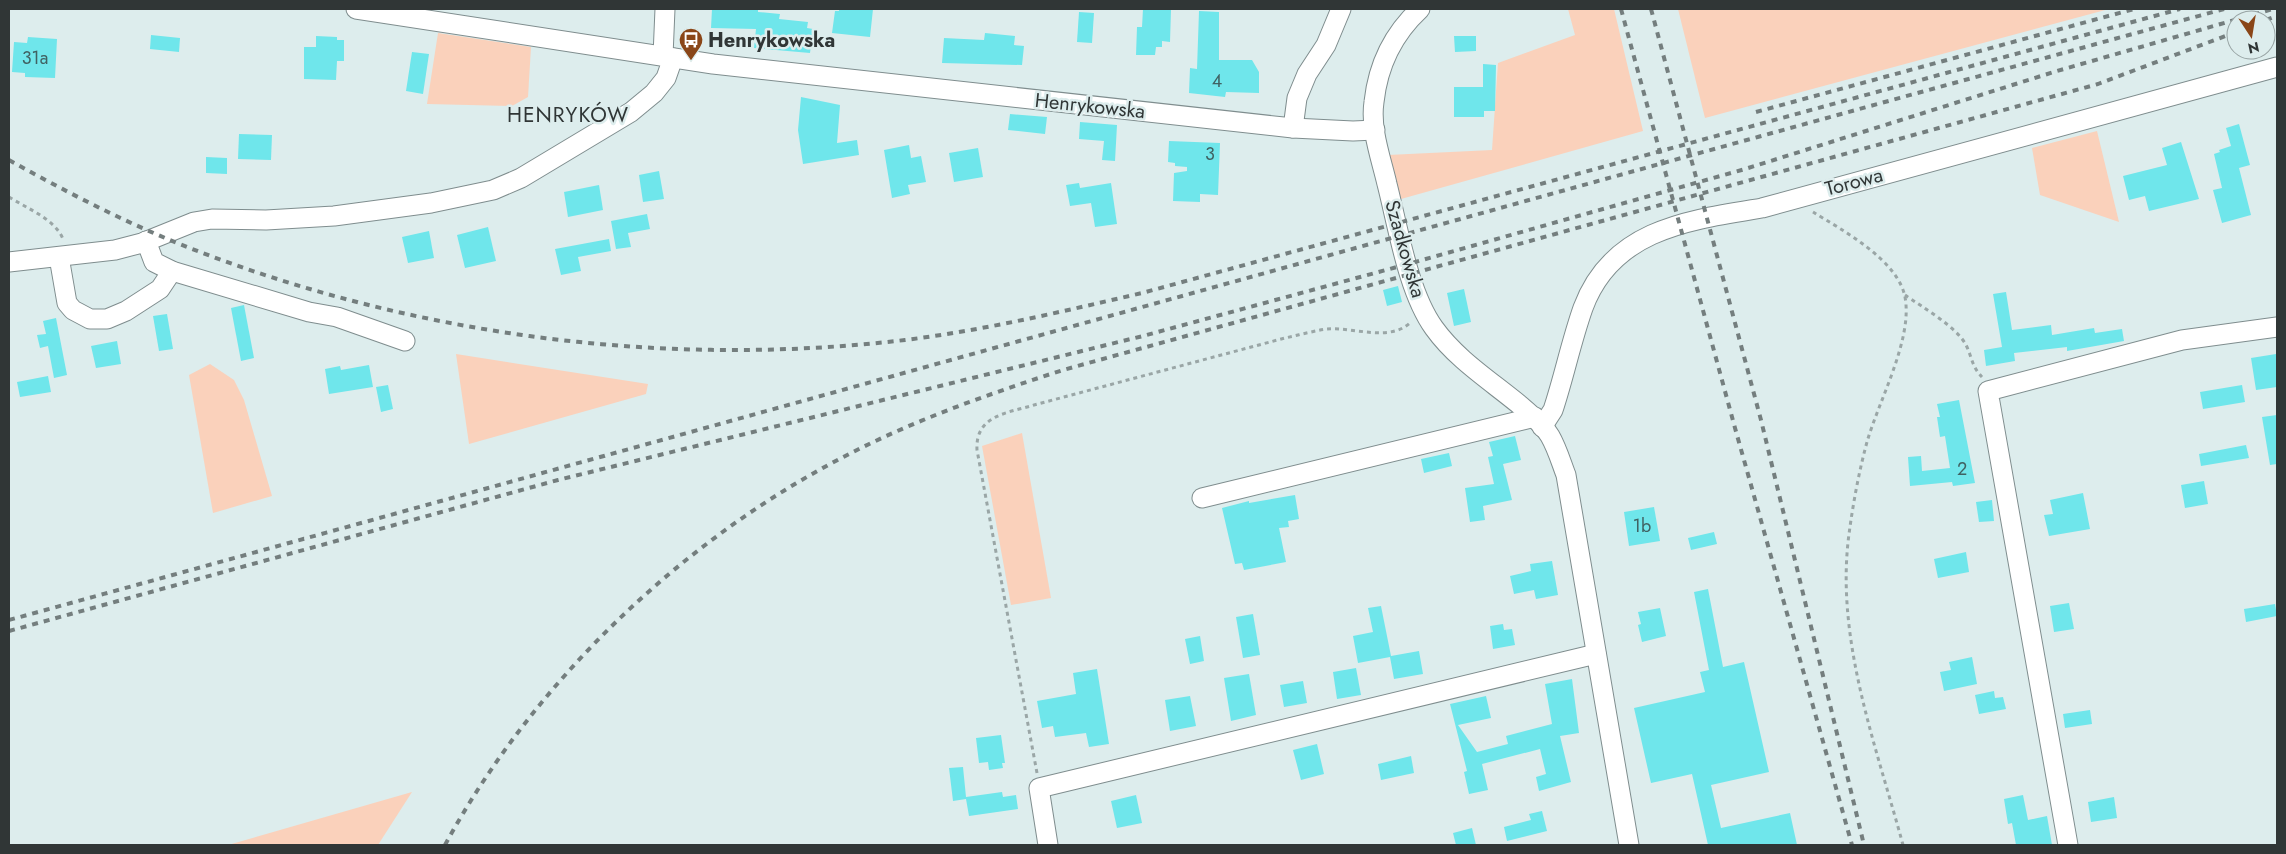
<svg xmlns="http://www.w3.org/2000/svg" width="2286" height="854" font-family="Jost,sans-serif">
<style>
.green{fill:#fad1bb}
.building{fill:#6fe6eb}
.lines{fill:none;stroke-linecap:round;stroke-linejoin:round}
.minor-casing{stroke:#7f8d8e;stroke-width:21}
.path{stroke:#9aa6a6;stroke-width:3;stroke-dasharray:4 4;stroke-linecap:butt}
.minor{stroke:#fff;stroke-width:19}
.rail{stroke:#747e7e;stroke-width:4;stroke-dasharray:6 6;stroke-linecap:butt}
.labels{text-anchor:middle;dominant-baseline:central;stroke-width:5;stroke-linejoin:round;paint-order:stroke}
.number-label{font-size:18px;fill:#406263}
.poi-label{font-size:20px;font-weight:bold;fill:#303636;stroke:#ddeded;text-anchor:start}
.street-label{font-size:20px;fill:#303636;stroke:#ddeded}
.neighbourhood-label{font-size:21px;letter-spacing:1px;fill:#303636;stroke:#ddeded}
</style>
<rect width="100%" height="100%" fill="#ddeded"/>
<g class="green">
<path d="M1568,9H1614L1643,131L1401,199L1388,155L1492,150L1498,63L1575,35Z"/>
<path d="M1678,9H2109L1705,118Z"/>
<path d="M438,33L531,47L528,97L512,106L427,104Z"/>
<path d="M2097,131L2119,222L2040,195L2032,148Z"/>
<path d="M456,354L648,384L646,394L469,444Z"/>
<path d="M210,364L234,380L244,400L272,496L213,513L189,375Z"/>
<path d="M1022,433L1051,598L1011,605L982,446Z"/>
<path d="M412,792L378,845H228Z"/>
</g>
<g class="building">
<path d="M712,9H758V12L780,14L779,19L808,22L807,28L813,29L810,53L754,48L756,29L711,28Z"/>
<path d="M839,9H873L870,37L832,33L835,11H839Z"/>
<path d="M1143,9H1171L1170,42L1162,41V47H1156L1155,55H1136L1137,27H1142Z"/>
<path d="M1199,11L1219,12V60H1252L1259,72V93L1226,92L1225,97L1189,93L1190,68L1197,69Z"/>
<path d="M1079,12L1094,13L1092,43L1077,42Z"/>
<path d="M985,33L1015,36L1014,45L1024,46L1022,65L942,63L944,38L984,40Z"/>
<path d="M151,35L180,38L179,52L150,49Z"/>
<path d="M316,36L337,37V40H344V61H337L336,80L304,79V47H316Z"/>
<path d="M1454,36H1476V51L1455,52Z"/>
<path d="M28,37L57,39L55,78L25,77V73L12,72L14,42L27,43Z"/>
<path d="M412,52L429,54L423,94L406,91Z"/>
<path d="M1483,64L1496,65L1495,111H1484V117H1454V87H1483Z"/>
<path d="M801,97L840,105L837,143L857,140L859,155L803,164L798,130Z"/>
<path d="M1010,114L1047,117L1045,134L1008,130Z"/>
<path d="M1080,122L1117,125L1115,161L1102,160L1104,141L1079,139Z"/>
<path d="M2239,124L2250,165L2239,168L2251,215L2222,223L2213,190L2222,188L2214,154L2220,152L2219,150L2231,146L2226,128Z"/>
<path d="M239,134L272,135L271,160L238,159Z"/>
<path d="M1169,141L1220,143L1218,195L1200,194V202L1173,201L1174,173L1187,171V167L1175,166V163L1168,162Z"/>
<path d="M2181,142L2199,199L2149,211L2145,196L2129,200L2123,176L2167,165L2162,148Z"/>
<path d="M909,145L911,158L921,156L926,182L908,185L910,194L892,198L884,150Z"/>
<path d="M978,148L983,177L954,182L949,153Z"/>
<path d="M206,157L227,158V174L206,173Z"/>
<path d="M659,171L664,199L643,202L639,175Z"/>
<path d="M1079,183L1080,188L1111,183L1117,224L1095,227L1091,203L1070,206L1066,185Z"/>
<path d="M599,185L603,210L568,217L564,192Z"/>
<path d="M647,214L650,229L628,233L631,247L616,249L611,221Z"/>
<path d="M488,227L496,261L465,268L457,235Z"/>
<path d="M429,231L434,258L408,263L402,237Z"/>
<path d="M609,239L611,251L578,257L581,271L561,275L555,249Z"/>
<path d="M1398,286L1402,302L1387,306L1383,290Z"/>
<path d="M1464,289L1471,322L1454,326L1447,293Z"/>
<path d="M2006,292L2012,330L2051,325L2052,335L2094,328L2095,333L2122,329L2124,341L2067,351V347L2014,353L2015,361L1986,366L1984,350L2002,347L1993,294Z"/>
<path d="M244,305L254,358L241,361L231,308Z"/>
<path d="M167,314L173,349L159,351L153,316Z"/>
<path d="M56,318L67,375L54,378L48,346L40,348L37,335L46,334L43,321Z"/>
<path d="M117,341L121,364L96,368L91,346Z"/>
<path d="M2276,354L2277,387L2256,390L2251,358Z"/>
<path d="M369,365L373,387L329,394L325,369L340,366L341,370Z"/>
<path d="M48,376L51,392L20,397L17,382Z"/>
<path d="M388,385L393,409L381,412L376,387Z"/>
<path d="M2242,385L2245,402L2203,409L2200,392Z"/>
<path d="M1959,400L1975,483L1953,486L1952,482L1910,486L1908,457L1921,456L1922,471L1950,468L1945,436L1940,437L1937,417H1940L1937,404Z"/>
<path d="M2277,415V464L2270,465L2262,417Z"/>
<path d="M1515,436L1521,460L1503,464L1512,500L1483,506L1485,520L1470,522L1465,488L1494,484L1488,457L1493,456L1489,442Z"/>
<path d="M2246,445L2249,458L2201,466L2199,454Z"/>
<path d="M1449,453L1452,466L1424,473L1421,459Z"/>
<path d="M2204,481L2208,504L2185,508L2181,485Z"/>
<path d="M2083,493L2090,529L2049,536L2044,515L2053,514L2050,500Z"/>
<path d="M1295,495L1299,519L1288,521L1289,527L1279,528L1286,562L1244,570L1242,563L1235,564L1222,508L1249,501V503Z"/>
<path d="M1992,500L1994,521L1979,522L1976,502Z"/>
<path d="M1654,507L1660,541L1629,546L1624,512Z"/>
<path d="M1714,532L1717,544L1691,550L1688,538Z"/>
<path d="M1966,552L1969,572L1938,578L1934,559Z"/>
<path d="M1552,561L1558,595L1536,599L1534,590L1514,594L1510,576L1531,571L1530,564Z"/>
<path d="M1708,589L1723,667L1744,662L1769,772L1711,785L1721,828L1790,813L1797,845H1708L1692,774L1651,783L1634,708L1705,692L1700,672L1709,670L1694,592Z"/>
<path d="M2069,603L2074,629L2054,632L2050,606Z"/>
<path d="M2275,604L2277,616L2246,622L2244,609Z"/>
<path d="M1381,606L1391,656L1419,651L1423,674L1394,679L1390,657L1358,663L1353,636L1373,632L1368,608Z"/>
<path d="M1660,608L1666,636L1642,642L1638,625L1641,624L1638,612Z"/>
<path d="M1253,614L1260,655L1243,658L1236,617Z"/>
<path d="M1503,624L1504,630L1512,629L1515,645L1493,649L1490,626Z"/>
<path d="M1200,636L1204,661L1190,664L1185,639Z"/>
<path d="M1972,657L1977,684L1944,691L1940,672L1951,670L1949,662Z"/>
<path d="M1356,668L1361,695L1337,699L1333,672Z"/>
<path d="M1097,669L1109,744L1089,747L1086,733L1055,737L1053,726L1042,728L1037,701L1076,694L1073,673Z"/>
<path d="M1249,674L1256,715L1231,721L1224,678Z"/>
<path d="M1572,679L1579,733L1560,736L1571,782L1539,791L1536,777L1546,774L1540,749L1482,764L1488,790L1469,794L1464,772L1467,771L1450,704L1486,696L1491,718L1458,725L1477,752L1508,744L1506,736L1552,724L1545,684Z"/>
<path d="M1303,681L1307,703L1284,707L1280,685Z"/>
<path d="M1994,691L1995,698L2003,697L2006,709L1979,714L1975,695Z"/>
<path d="M1190,696L1196,726L1170,731L1165,700Z"/>
<path d="M2090,710L2092,724L2065,728L2063,714Z"/>
<path d="M1001,735L1005,763H1002L1003,768L989,770L988,762L979,763L976,738Z"/>
<path d="M1317,744L1324,774L1301,780L1293,750Z"/>
<path d="M1411,756L1414,773L1381,780L1378,764Z"/>
<path d="M963,767L966,797L1002,792L1003,797L1016,795L1018,809L969,816L966,799L953,801L949,768Z"/>
<path d="M1136,795L1142,823L1117,828L1111,801Z"/>
<path d="M2023,795L2028,820L2047,816L2052,845H2016L2012,823L2008,824L2004,799Z"/>
<path d="M2114,797L2117,818L2091,822L2088,802Z"/>
<path d="M1542,811L1547,831L1507,841L1504,827L1531,820L1529,814Z"/>
<path d="M1472,828L1476,845H1456L1453,833Z"/>
</g>
<g class="lines">
<defs>
<g id="minor">
<path d="M356,9L713,64L1293,128L1353,131L1375,130"/>
<path d="M1420,9C1393,34 1378,65 1374,102C1370,129 1381,158 1387,184C1398,227 1408,292 1434,328C1457,360 1491,381 1521,406C1531,415 1543,424 1550,436C1557,448 1561,462 1566,475L1629,845"/>
<path d="M663,56L665,9"/>
<path d="M1293,128L1297,98L1307,74L1326,45L1341,9"/>
<path d="M146,241L154,262L172,271L309,312L337,317L405,341"/>
<path d="M59,257L67,303L73,310L90,319H107L126,311L160,289L172,271"/>
<path d="M9,262L115,250L142,243L194,222L212,219L266,220L334,216L431,203L493,190L521,178L631,112L654,93L666,78L673,58"/>
<path d="M1542,427L1553,410C1564,377 1571,342 1583,308C1612,229 1689,220 1762,208L2277,67"/>
<path d="M1202,498L1535,417"/>
<path d="M1048,845L1039,788L1596,654"/>
<path d="M2068,845L1988,391L2182,340L2277,327"/>
</g>
</defs>
<use href="#minor" class="minor-casing"/>
<g class="path">
<path d="M9,197C26,208 55,219 63,239"/>
<path d="M1813,212C1842,230 1898,260 1905,297C1913,339 1879,400 1867,442C1859,471 1853,504 1849,534C1835,639 1876,745 1903,845"/>
<path d="M1905,295C1922,307 1957,327 1966,345C1972,357 1972,367 1982,377"/>
<path d="M1037,773L977,450C975,415 1008,413 1034,405L1285,338C1299,335 1313,331 1327,329C1354,327 1389,342 1410,323"/>
</g>
<use href="#minor" class="minor"/>
<g class="rail">
<path d="M1621,9L1735,428L1852,845"/>
<path d="M1651,9L1761,420L1864,845"/>
<path d="M2266,20L2277,16"/>
<path d="M1756,112L2134,9"/>
<path d="M9,160C70,194 134,227 200,252C423,337 668,368 905,340C986,330 1064,311 1142,293L2180,9"/>
<path d="M9,620C748,417 1485,211 2224,9"/>
<path d="M9,631L558,480L1143,336L1408,264L1745,169L2057,71L2273,9"/>
<path d="M445,845C535,679 688,534 857,450C923,417 992,393 1063,370L2098,84L2236,32"/>
</g>
</g>
<defs>
<symbol id="bus-pin" viewBox="-11 -11 22 30"><path d="M0 17L-7.5 6A9.5 9.5 0 1 1 7.5 6Z" fill="#8a4618" stroke="#ddeded"/><path d="M-5-6H5V4H4V6H2V4H-2V6H-4V4H-5ZM-3.5-4V0h7V-4ZM-3.5 1.2v1.5H-2V1.2ZM2 1.2v1.5H3.5V1.2Z" fill="#fff"/></symbol>
</defs>
<g fill-rule="evenodd">
<use href="#bus-pin" x="677" y="26" width="28" height="38"/>
</g>
<g class="labels">
<g class="number-label">
<text x="35" y="58">31a</text>
<text x="1217" y="81">4</text>
<text x="1210" y="154">3</text>
<text x="1962" y="469">2</text>
<text x="1642" y="526">1b</text>
</g>
<g class="poi-label">
<text x="708" y="40">Henrykowska</text>
</g>
<g class="street-label">
<text transform="translate(1090 106) rotate(6)">Henrykowska</text>
<text transform="translate(1854 182) rotate(-15)">Torowa</text>
<text transform="translate(1405 249) rotate(74)">Szadkowska</text>
</g>
<g class="neighbourhood-label">
<text x="568" y="115">HENRYKÓW</text>
</g>
</g>
<rect width="2286" height="854" fill="none" stroke="#303636" stroke-width="20"/>
<g transform="translate(2251 35) rotate(168)"><circle r="24" fill="#ddeded" stroke="#98a4a4"/>
<path d="M0-4L9 19L0 12L-9 19Z" fill="#8a4618"/>
<text y="-8" font-size="14" font-weight="bold" text-anchor="middle" fill="#303636">N</text>
</g>
</svg>
